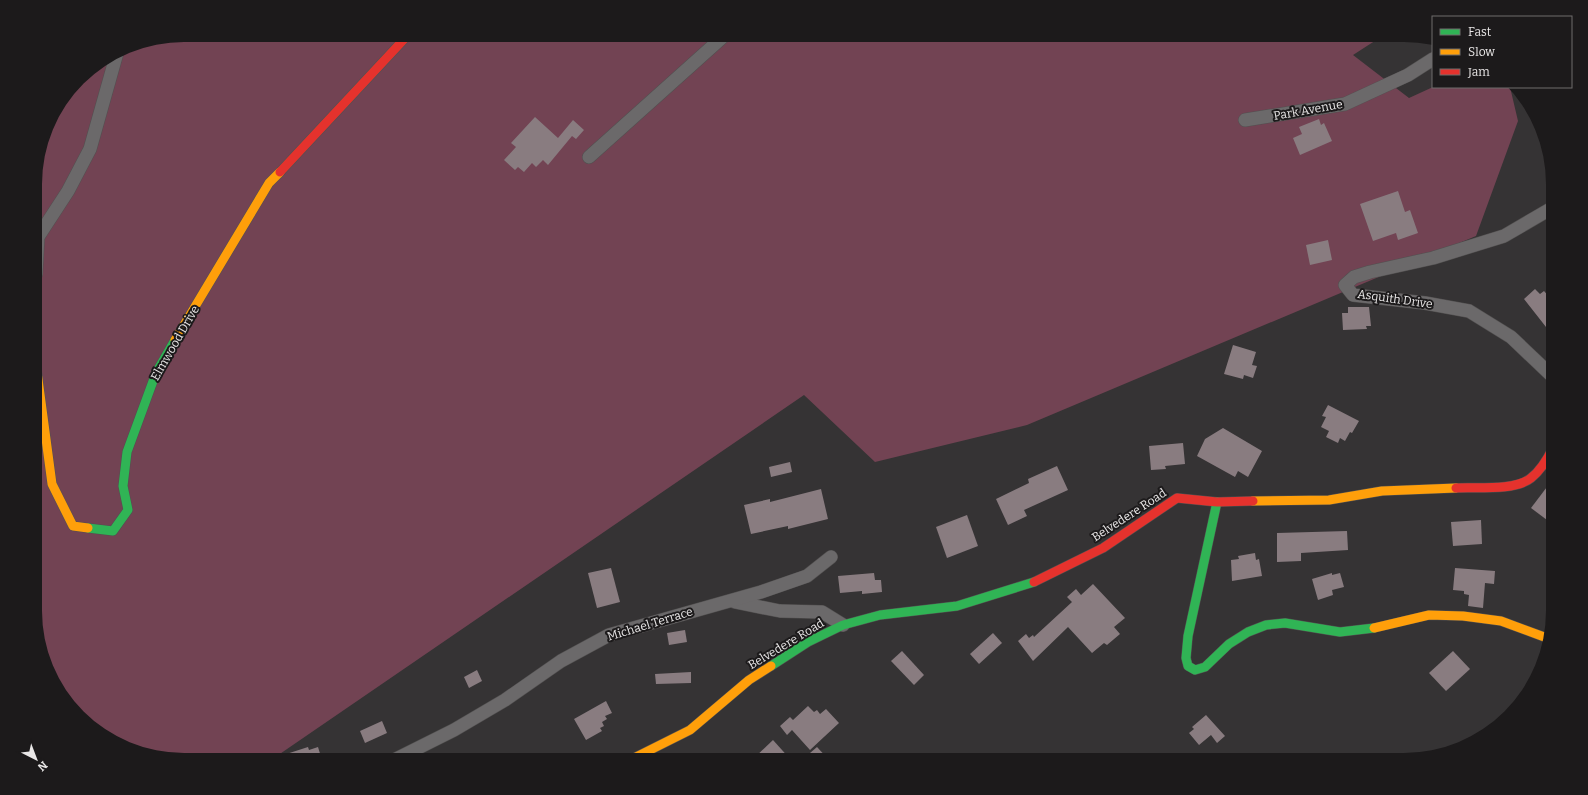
<svg xmlns="http://www.w3.org/2000/svg" width="1588" height="795" font-family="Bitter,serif">
<style>
.forest{fill:#724353}
.building{fill:#897c80}
.lines{fill:none;stroke-linecap:round;stroke-linejoin:round}
.street-casing{stroke:#525050;stroke-width:14}
.fast-casing{stroke:#525050;stroke-width:10}
.slow-casing{stroke:#525050;stroke-width:10}
.jam-casing{stroke:#525050;stroke-width:10}
.street{stroke:#6b696a;stroke-width:13}
.fast{stroke:#30b455;stroke-width:9}
.slow{stroke:#ff9f0a;stroke-width:9}
.jam{stroke:#e5322d;stroke-width:9}
.labels{text-anchor:middle;dominant-baseline:central;stroke-width:4;stroke-linejoin:round;paint-order:stroke}
.street-label{font-size:12px;fill:#e9e7e7;stroke:#1c1a1b}
</style>
<rect width="100%" height="100%" fill="#353334"/>
<path class="forest" d="M184,35H1384L1353,55L1409,98L1433,87H1510L1518,121L1476,236L1027,425L875,462L804,395L271,760H184L118,745L66,701L46,668L36,631L35,174L50,118L86,72L127,46Z"/>
<g class="building">
<path d="M535,117L558,138L573,120L584,130L576,139L572,136L548,165L543,160L536,167L532,163L524,172L518,167L515,170L504,160L516,147L511,143Z"/>
<path d="M1319,119L1321,125L1324,123L1332,141L1300,155L1293,138L1302,134L1299,127Z"/>
<path d="M1398,191L1405,212L1410,210L1418,233L1398,240L1396,233L1373,241L1360,204Z"/>
<path d="M1328,240L1332,260L1310,265L1306,245Z"/>
<path d="M1535,289L1540,294L1544,291L1552,300V321L1546,327L1524,299Z"/>
<path d="M1348,307H1369L1371,326H1366L1367,329L1343,330L1342,313H1348Z"/>
<path d="M1233,345L1256,352L1252,365L1257,366L1253,378L1244,375L1243,379L1224,374Z"/>
<path d="M1328,405L1359,421L1352,433L1350,432L1345,441L1340,438L1338,443L1326,437L1329,431L1321,427L1326,417L1322,416Z"/>
<path d="M1223,428L1262,451L1248,477L1238,471L1235,477L1197,456L1205,439Z"/>
<path d="M1183,443L1185,464L1165,466L1166,469L1151,470L1149,446Z"/>
<path d="M790,462L792,472L771,477L769,467Z"/>
<path d="M1057,466L1068,490L1024,510L1027,516L1008,525L996,499L1029,483L1028,479Z"/>
<path d="M1553,479V512L1547,520L1531,508Z"/>
<path d="M821,489L828,519L788,529V526L751,534L744,505L770,499V502Z"/>
<path d="M967,515L978,546L947,558L936,527Z"/>
<path d="M1481,520L1482,544L1453,546L1451,522Z"/>
<path d="M1347,531L1348,550L1301,553V561L1277,562V533Z"/>
<path d="M1255,553L1256,560L1259,559L1262,576L1232,581L1231,560L1239,559L1238,556Z"/>
<path d="M611,568L620,602L597,608L588,573Z"/>
<path d="M1455,568L1495,571L1494,584L1485,583L1483,608L1468,606L1469,595L1464,594V591L1453,590Z"/>
<path d="M874,573L875,580H881L882,592L862,594V591L840,593L838,576Z"/>
<path d="M1332,573V575L1340,573L1344,587L1332,590L1333,595L1318,600L1312,579Z"/>
<path d="M1093,584L1125,618L1114,627L1120,634L1107,645L1104,643L1092,653L1068,627L1033,661L1018,641L1026,634L1029,638L1033,635L1034,637L1072,602L1067,597L1076,589L1081,595Z"/>
<path d="M685,630L687,642L669,645L667,633Z"/>
<path d="M993,633L1002,643L979,664L970,654Z"/>
<path d="M902,651L924,675L914,685L891,661Z"/>
<path d="M1453,651L1470,669L1446,691L1429,673Z"/>
<path d="M477,670L482,681L469,688L464,677Z"/>
<path d="M691,672V683L656,684L655,674Z"/>
<path d="M606,701L612,713L605,716L607,719L602,722L604,726L600,728L602,731L586,740L574,719Z"/>
<path d="M808,706L814,712L817,710L820,714L826,709L839,723L810,750L792,730L787,735L780,726L790,717L793,720Z"/>
<path d="M1206,715L1225,736L1217,743L1211,735L1199,745L1189,733L1194,729L1192,727Z"/>
<path d="M382,721L387,733L365,743L360,731Z"/>
<path d="M773,740L791,760H752Z"/>
<path d="M308,747L309,750L318,747L322,760H274V758Z"/>
<path d="M817,747L829,760H816L810,753Z"/>
</g>
<g class="lines">
<defs>
<g id="street">
<path d="M1245,120L1345,104L1408,75L1433,59"/>
<path d="M589,157L725,35"/>
<path d="M1552,208L1504,236L1433,258L1370,272L1354,277L1345,285L1353,295L1425,303L1469,311L1511,337L1552,376"/>
<path d="M36,274L38,237L68,191L90,149L117,53"/>
<path d="M735,602L780,611L822,612L843,625"/>
<path d="M394,760L454,730L505,700L561,661L609,635L761,592L807,576L831,557"/>
</g>
<g id="fast">
<path d="M1217,502L1188,636L1186,658L1188,666L1195,670L1205,667L1229,644L1248,632L1266,625L1285,623L1340,632L1374,628"/>
<path d="M88,528L113,531L128,510L123,486L127,452L156,373L175,340"/>
<path d="M771,666L808,642L843,625L880,615L957,606L1034,582"/>
</g>
<g id="slow">
<path d="M175,340L269,183L280,172"/>
<path d="M36,364L52,484L73,526L88,528"/>
<path d="M1253,501L1329,500L1382,491L1456,488"/>
<path d="M1374,628L1429,615L1463,616L1501,621L1547,638"/>
<path d="M630,760L690,730L749,680L771,666"/>
</g>
<g id="jam">
<path d="M280,172L408,35"/>
<path d="M1456,488C1477,487 1515,491 1531,478C1540,471 1548,458 1553,448"/>
<path d="M1034,582L1103,548L1177,498L1217,502L1253,501"/>
</g>
</defs>
<use href="#street" class="street-casing"/>
<use href="#fast" class="fast-casing"/>
<use href="#slow" class="slow-casing"/>
<use href="#jam" class="jam-casing"/>
<use href="#street" class="street"/>
<use href="#fast" class="fast"/>
<use href="#slow" class="slow"/>
<use href="#jam" class="jam"/>
</g>
<g class="labels">
<g class="street-label">
<text transform="translate(1308 110) rotate(-10)">Park Avenue</text>
<text transform="translate(1395 299) rotate(8)">Asquith Drive</text>
<text transform="translate(175 343) rotate(-60)">Elmwood Drive</text>
<text transform="translate(1129 515) rotate(-33)">Belvedere Road</text>
<text transform="translate(650 624) rotate(-17)">Michael Terrace</text>
<text transform="translate(786 644) rotate(-31)">Belvedere Road</text>
</g>
</g>
<path d="M0 0H1588V795H0ZM184 42H1404A142 142 0 0 1 1546 184V611A142 142 0 0 1 1404 753H184A142 142 0 0 1 42 611V184A142 142 0 0 1 184 42Z" fill="#1c1a1b" fill-rule="evenodd"/>
<rect x="1432" y="16" width="140" height="72" fill="#1c1a1b" stroke="#6e6c6d"/>
<rect x="1440" y="29" width="20" height="6" fill="#30b455" stroke="#6e6c6d"/>
<text x="1468" y="36" font-size="12" fill="#e9e7e7">Fast</text>
<rect x="1440" y="49" width="20" height="6" fill="#ff9f0a" stroke="#6e6c6d"/>
<text x="1468" y="56" font-size="12" fill="#e9e7e7">Slow</text>
<rect x="1440" y="69" width="20" height="6" fill="#e5322d" stroke="#6e6c6d"/>
<text x="1468" y="76" font-size="12" fill="#e9e7e7">Jam</text>
<g transform="translate(36 759) rotate(138)" stroke="#1c1a1b" stroke-width="3" paint-order="stroke">
<path d="M0-3L7 15L0 10L-7 15Z" fill="#e9e7e7"/>
<text y="-6" font-size="11" font-weight="bold" text-anchor="middle" fill="#e9e7e7">N</text>
</g>
</svg>
